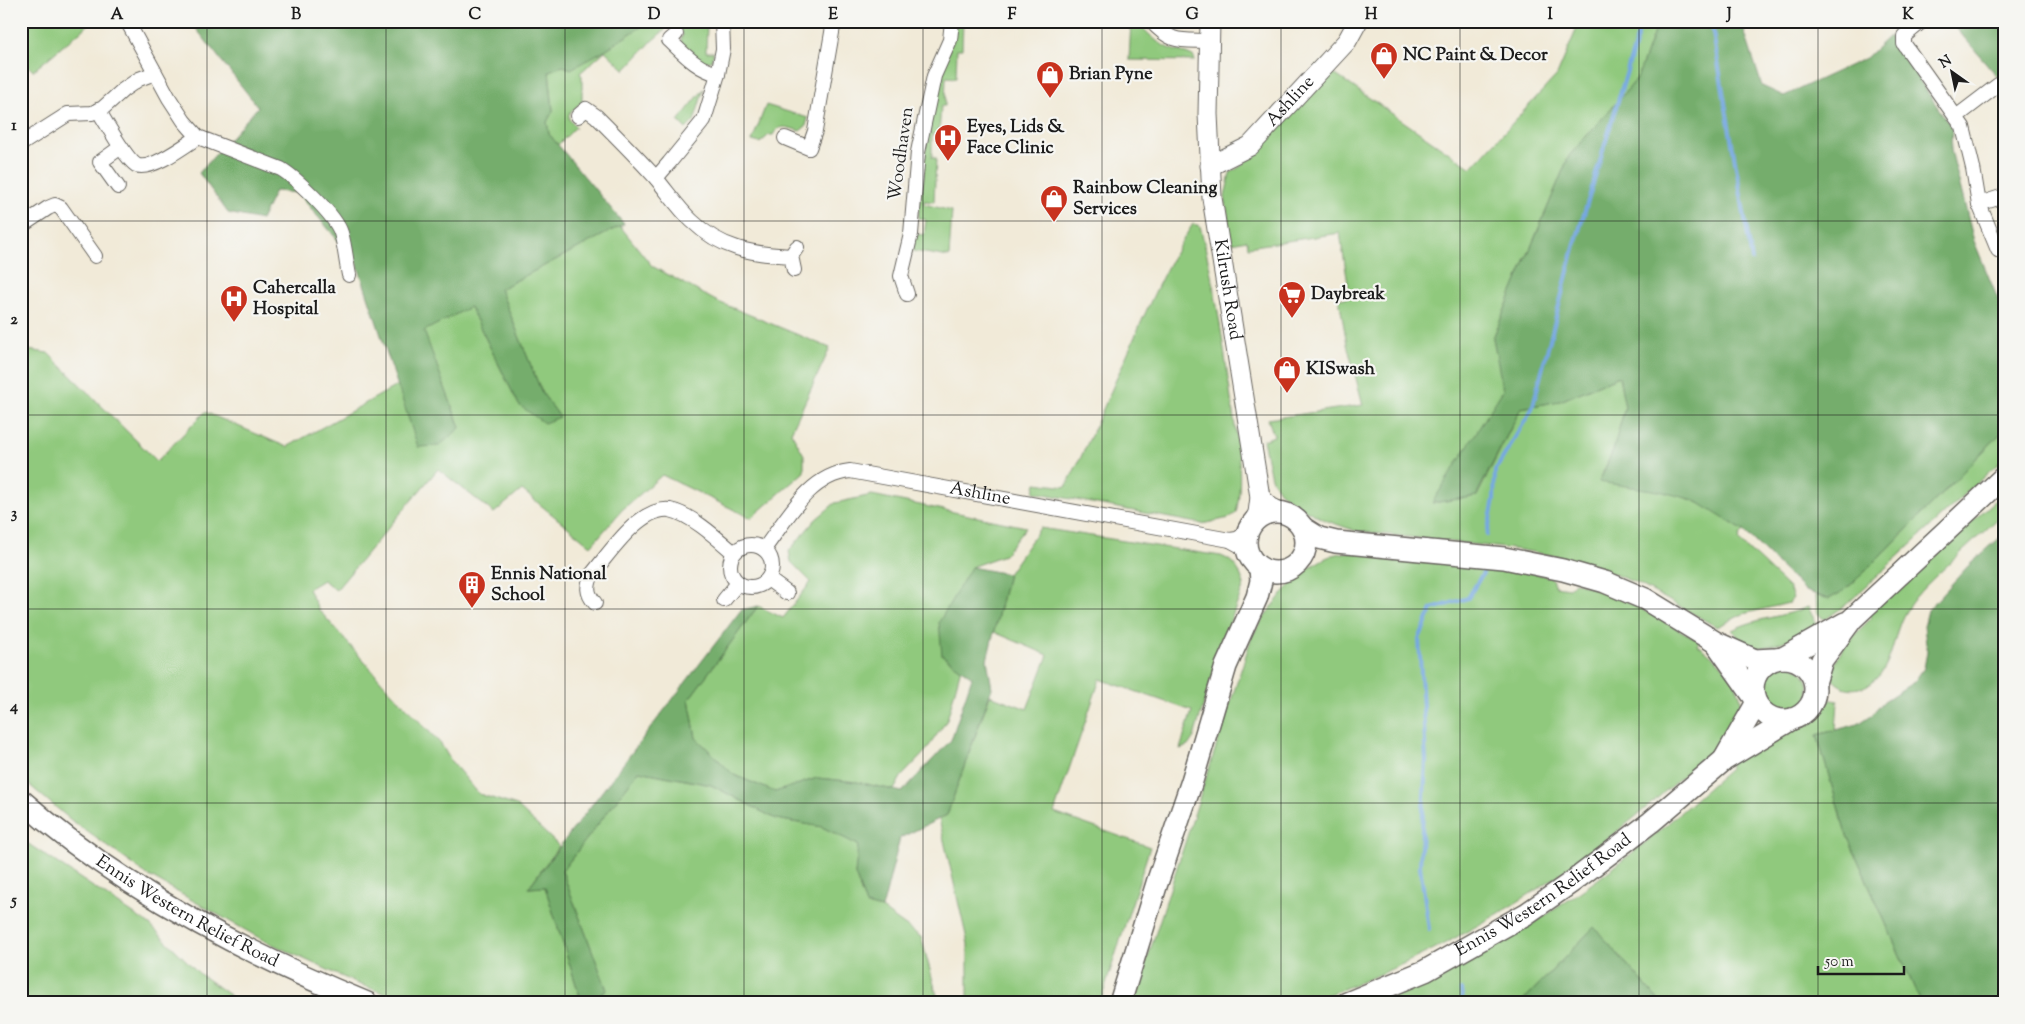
<svg xmlns="http://www.w3.org/2000/svg" width="2025" height="1024" font-family="'Sorts Mill Goudy',serif">
<style>
.green{fill:#90c97d;stroke:#56724c}
.forest{fill:#74ad6c;stroke:#486444}
.lines{fill:none;stroke-linecap:round;stroke-linejoin:round}
.stream{stroke:#76a8e1;stroke-width:4}
.street-casing{stroke:#67645e;stroke-width:16}
.secondary-casing{stroke:#67645e;stroke-width:21}
.primary-casing{stroke:#67645e;stroke-width:24}
.street{stroke:#fff;stroke-width:14}
.secondary{stroke:#fff;stroke-width:19}
.primary{stroke:#fff;stroke-width:21}
.grid{fill:none;stroke:#1c1c1c;stroke-width:1;stroke-opacity:0.55}
.labels{text-anchor:middle;dominant-baseline:central;stroke-width:4.5;stroke-linejoin:round;paint-order:stroke}
.poi-label{font-size:18px;font-weight:bold;fill:#1c1c1c;stroke:#f6f6f2;text-anchor:start}
.street-label{font-size:18px;fill:#1c1c1c;stroke:#f6f6f2}
.neatline{fill:none;stroke:#1c1c1c;stroke-width:2}
.grid-label{font-size:16px;text-anchor:middle;font-weight:bold;fill:#1c1c1c}
</style>
<rect width="100%" height="100%" fill="#f6f6f2"/>
<filter id="ink" filterUnits="userSpaceOnUse"><feTurbulence type="fractalNoise" baseFrequency=".02" numOctaves="2"/><feDisplacementMap in="SourceGraphic" scale="10" xChannelSelector="R" yChannelSelector="G"/><feConvolveMatrix kernelMatrix="1 2 1 2 8 2 1 2 1" color-interpolation-filters="sRGB"/></filter>
<filter id="wash" filterUnits="userSpaceOnUse"><feTurbulence type="fractalNoise" baseFrequency=".0096" numOctaves="4" result="noise"/><feDisplacementMap in="SourceGraphic" scale="20" xChannelSelector="R" yChannelSelector="G"/><feGaussianBlur stdDeviation="1.12" result="paint"/><feColorMatrix in="noise" values="0 0 0 0 0 0 0 0 0 0 0 0 0 0 0 0 0 1.4 0 .05"/><feComposite in="paint" operator="in"/></filter>
<g filter="url(#wash)">
<rect width="100%" height="100%" fill="#f1ead8"/>
<g class="green">
<path d="M21,21H93L33,71L21,59Z"/>
<path d="M650,21H715V25H707L706,52H714L711,61L702,62L682,46L681,39L683,34L673,23L653,40L625,70L605,51L580,73L582,76V102L569,114V119L576,127L558,145L549,134L547,122L553,110L549,70L605,50Z"/>
<path d="M958,21H963L962,49H957L956,78L946,77L945,106H941L939,134H932V158H936L934,202L924,201V204L952,211L949,257L913,251L916,234L924,235L926,220L918,218L930,108Z"/>
<path d="M1131,21H1136C1146,31 1158,45 1171,49C1179,52 1187,52 1194,57L1195,61L1129,60Z"/>
<path d="M1580,21H1658L1637,79L1569,156L1493,338L1504,390L1433,503L1477,496L1521,408L1560,401L1619,376L1625,407L1613,451L1599,481C1628,483 1668,489 1694,501C1712,508 1728,521 1744,531L1740,535L1739,541L1789,588L1793,598L1789,603L1743,614L1717,627L1639,584L1603,570L1561,557L1521,550L1356,531L1327,521L1298,506L1279,491L1271,478L1263,440L1274,436L1268,419L1363,405L1347,344L1339,299L1350,297L1340,233L1248,247L1247,240L1232,243L1225,197L1230,173L1241,166L1333,73L1471,168L1557,75Z"/>
<path d="M704,89L694,121L686,129L678,121Z"/>
<path d="M766,105L808,118L806,126L800,131C789,128 779,123 773,135H769L760,143L752,141Z"/>
<path d="M1193,224L1200,226C1214,280 1222,335 1230,391C1235,431 1245,472 1236,513L1229,518L1202,524L1034,492L1036,483L1066,487C1086,448 1104,408 1121,368C1143,319 1163,268 1193,224Z"/>
<path d="M620,226L652,266L716,301L830,348L791,432L804,455V472L751,518L662,475L622,510L591,546L522,490L494,513L438,469L336,590L323,580L308,589L319,610L383,683L441,744L451,761L479,794L517,806L559,846L528,888L545,887L582,1003H411L356,983L263,940L149,876L71,820L21,778V349L48,353L157,461L205,412L287,447L398,385L418,446L460,427L423,331L470,307L519,405L560,417L542,393L500,289Z"/>
<path d="M2004,430V458L1847,604L1826,619L1822,618L1817,612L1816,595L1829,599L1845,590L1872,565Z"/>
<path d="M2004,493V513C1986,530 1968,546 1950,563C1935,577 1917,592 1906,611C1892,633 1895,665 1872,682C1860,692 1841,691 1832,678C1836,650 1852,638 1871,618L1867,612L1925,563Z"/>
<path d="M872,495L1026,527L1004,555L971,567L942,654L961,668L947,720L925,752L901,777L894,790L857,782L817,778L775,792L734,775L696,738L689,699L758,606L783,618L811,582L791,562L789,551L815,520L835,503Z"/>
<path d="M1040,528L1221,556C1235,561 1240,571 1244,585L1221,646L1194,737L1188,746L1180,749L1192,711L1100,679L1054,813L1150,847L1100,1003H968V944L939,819L947,815L990,695L1027,709L1048,655L994,632L1008,574Z"/>
<path d="M1356,551L1475,562L1551,577L1555,586L1569,588L1575,582L1615,595L1700,641L1698,645C1716,657 1743,682 1741,708C1739,731 1710,751 1694,765C1583,870 1448,956 1303,1003H1133L1252,636C1270,607 1299,567 1333,555C1340,553 1348,552 1356,551Z"/>
<path d="M1808,607L1817,625C1798,635 1751,663 1736,637L1737,635L1732,630C1756,618 1783,617 1808,607Z"/>
<circle cx="1784" cy="689" r="25"/>
<path d="M1827,699L1838,701L1836,730L1817,735L1845,831L1921,1003H1661L1594,927L1521,1003H1378C1476,964 1565,908 1647,841C1675,818 1702,793 1730,769L1731,762C1748,753 1763,743 1780,735C1802,725 1819,728 1827,699Z"/>
<path d="M639,771L711,785L776,819L822,827L859,845L855,874L866,905L882,909L921,937L938,999L961,998V1003H589L607,990L562,871Z"/>
<path d="M21,839L150,925L200,974L240,1003H21Z"/>
</g>
<g class="forest">
<path d="M190,21H650L605,50L571,69L563,66L549,71L553,111L547,122L549,134L624,224L500,289L542,393L560,417L544,423L519,405L470,307L424,331L460,428L439,446L418,447L357,263L298,193L275,191L261,220L228,213L199,173L258,107Z"/>
<path d="M1658,21H1741L1762,86L1784,96L1866,58L1889,36L1952,128L1951,150L1974,241L2004,314V430L1872,565L1845,590L1829,599L1805,591L1744,531L1694,500L1659,491L1599,482L1613,451L1625,407L1619,376L1560,401L1521,408L1478,492L1477,496L1432,503L1503,390L1493,338L1569,156L1637,79Z"/>
<path d="M1950,21H2004V84Z"/>
<path d="M2004,534V1003H1921L1845,831L1817,735L1858,724L1873,714L1884,701L1914,682L1924,668L1927,652L1924,626L1928,610L1968,566Z"/>
<path d="M971,567L1008,574L987,660L992,688L947,815L900,838L882,909L866,905L855,874L858,845L822,827L776,819L711,785L639,771L562,871L607,990L589,1003H582L545,887L528,888L741,610L758,606L689,699L696,738L734,775L775,792L817,778L857,782L902,792L951,740L972,677L942,655L939,622Z"/>
<path d="M1594,927L1661,1003H1521Z"/>
</g>
<g class="lines">
<g class="stream">
<path d="M1711,21L1752,260"/>
<path d="M1487,535L1494,499L1495,471L1532,409L1575,244L1642,21"/>
<path d="M1429,929L1420,866L1426,760L1419,639L1432,609L1468,598L1483,573"/>
<path d="M1461,990L1463,1003"/>
</g>
</g>
</g>
<g filter="url(#ink)">
<g class="lines">
<defs>
<g id="street">
<path d="M127,21L169,98L184,121L198,137L281,169C296,178 336,216 341,233C345,246 346,261 349,275"/>
<path d="M1151,21C1172,44 1180,40 1209,41"/>
<path d="M1922,21L1904,36V44L1963,127L1973,168L1979,204L1998,250L2004,253"/>
<path d="M676,34L669,40C684,54 697,69 718,74"/>
<path d="M98,110C106,122 125,158 136,165C150,172 186,145 198,137"/>
<path d="M578,116L586,109L596,116C616,136 636,156 655,177C667,191 678,208 692,221C721,249 752,254 791,256"/>
<path d="M1956,117L1998,85"/>
<path d="M785,138L809,148L815,131L834,21"/>
<path d="M21,144L68,114L92,113L103,108L123,90L139,79L155,73"/>
<path d="M656,178L669,163L704,120L718,74L723,49L722,21"/>
<path d="M118,187L100,162L121,147"/>
<path d="M1979,204L2004,196"/>
<path d="M21,226L48,208L55,205L61,208L95,256"/>
<path d="M794,270L791,256L797,247"/>
<path d="M907,294L901,276L911,234L918,152L934,76L950,40L952,21"/>
<path d="M1230,540L1237,539L1247,533"/>
<circle cx="751" cy="566" r="21"/>
<path id="s1" d="M764,549C787,519 809,475 850,471L1230,540L1241,546L1247,552"/>
<path d="M768,579L787,593"/>
<path d="M724,600L738,583"/>
<path d="M595,603C586,593 587,586 592,574C609,554 640,506 670,510C691,514 718,539 734,553"/>
</g>
<g id="secondary">
<path id="s2" d="M1210,21L1208,114L1212,198L1260,497L1258,513L1254,521"/>
<path id="s3" d="M1210,166L1250,146L1347,41L1358,21"/>
<path d="M1260,497L1270,507L1280,512"/>
</g>
<g id="primary">
<circle cx="1276" cy="542" r="30"/>
<path d="M1303,528L1319,538L1336,542L1504,558L1563,570L1605,582L1645,599L1715,642L1755,660L1773,659"/>
<path d="M1716,643L1752,694"/>
<circle cx="1784" cy="689" r="31"/>
<path d="M1783,658L1845,623"/>
<path d="M1815,683L1822,660L1852,619L2004,477"/>
<path d="M1725,758L1756,704"/>
<path id="s4" d="M21,800C120,888 245,953 367,1003"/>
<path d="M1120,1003L1157,883L1192,781L1226,666L1257,597L1261,581L1260,568"/>
<path id="s5" d="M1347,1003L1425,971L1526,914L1572,882L1651,822L1724,760L1792,719"/>
</g>
</defs>
<use href="#street" class="street-casing"/>
<use href="#secondary" class="secondary-casing"/>
<use href="#primary" class="primary-casing"/>
<use href="#street" class="street"/>
<use href="#secondary" class="secondary"/>
<use href="#primary" class="primary"/>
</g>
</g>
<path class="grid" d="M207,21V1003M386,21V1003M565,21V1003M744,21V1003M923,21V1003M1102,21V1003M1281,21V1003M1460,21V1003M1639,21V1003M1818,21V1003M21,221H2004M21,415H2004M21,609H2004M21,803H2004"/>
<defs>
<symbol id="shop-pin" viewBox="-11 -11 22 30"><path d="M0 17L-7.5 6A9.5 9.5 0 1 1 7.5 6Z" fill="#c8321e" stroke="#f6f6f2"/><path d="M-5-2.5h2.3a2.7 3.5 0 0 1 5.4 0H5L5.5 6h-11ZM-1.5-2.5h3a1.5 2.3 0 0 0-3 0Z" fill="#fff"/></symbol>
<symbol id="hospital-pin" viewBox="-11 -11 22 30"><path d="M0 17L-7.5 6A9.5 9.5 0 1 1 7.5 6Z" fill="#c8321e" stroke="#f6f6f2"/><path d="M-5-5h3v3.5h4V-5h3V5h-3V1.5h-4V5h-3Z" fill="#fff"/></symbol>
<symbol id="supermarket-pin" viewBox="-11 -11 22 30"><path d="M0 17L-7.5 6A9.5 9.5 0 1 1 7.5 6Z" fill="#c8321e" stroke="#f6f6f2"/><path d="M-6-5.5h2.5l.6 2H6L4.5 2H-2.5L-4.4-4H-6ZM-1.5 3.2a1.3 1.3 0 1 0 .1 0ZM3 3.2a1.3 1.3 0 1 0 .1 0Z" fill="#fff"/></symbol>
<symbol id="building-pin" viewBox="-11 -11 22 30"><path d="M0 17L-7.5 6A9.5 9.5 0 1 1 7.5 6Z" fill="#c8321e" stroke="#f6f6f2"/><path d="M-4-6H4V6H1V3H-1V6H-4ZM-2.5-4.3h1.7v1.8h-1.7ZM.8-4.3h1.7v1.8H.8ZM-2.5-1h1.7V.8h-1.7ZM.8-1h1.7V.8H.8Z" fill="#fff"/></symbol>
</defs>
<g fill-rule="evenodd">
<use href="#shop-pin" x="1368" y="40" width="32" height="43"/>
<use href="#shop-pin" x="1034" y="59" width="32" height="43"/>
<use href="#hospital-pin" x="932" y="122" width="32" height="43"/>
<use href="#shop-pin" x="1038" y="183" width="32" height="43"/>
<use href="#supermarket-pin" x="1276" y="279" width="32" height="43"/>
<use href="#hospital-pin" x="218" y="283" width="32" height="43"/>
<use href="#shop-pin" x="1271" y="354" width="32" height="43"/>
<use href="#building-pin" x="456" y="569" width="32" height="43"/>
</g>
<g class="labels">
<g class="poi-label">
<text x="1403" y="56">NC Paint &amp; Decor</text>
<text x="1069" y="75">Brian Pyne</text>
<text x="967" y="128">Eyes, Lids &amp;<tspan x="967" dy="21">Face Clinic</tspan></text>
<text x="1073" y="189">Rainbow Cleaning<tspan x="1073" dy="21">Services</tspan></text>
<text x="253" y="289">Cahercalla<tspan x="253" dy="21">Hospital</tspan></text>
<text x="1311" y="295">Daybreak</text>
<text x="1306" y="370">KISwash</text>
<text x="491" y="575">Ennis National<tspan x="491" dy="21">School</tspan></text>
</g>
<g class="street-label">
<text stroke="none"><textPath href="#s3" startOffset="105">Ashline</textPath></text>
<text transform="translate(902 154) rotate(-82)">Woodhaven</text>
<text stroke="none"><textPath href="#s2" startOffset="270">Kilrush Road</textPath></text>
<text stroke="none"><textPath href="#s1" startOffset="252">Ashline</textPath></text>
<text stroke="none"><textPath href="#s5" startOffset="225">Ennis Western Relief Road</textPath></text>
<text stroke="none"><textPath href="#s4" startOffset="201">Ennis Western Relief Road</textPath></text>
</g>
</g>
<rect width="2025" height="1024" fill="none" stroke="#f6f6f2" stroke-width="55"/>
<g transform="translate(1952 72) rotate(327)" stroke="#f6f6f2" stroke-width="4" paint-order="stroke">
<path d="M0-4L9 19L0 12L-9 19Z" fill="#1c1c1c"/>
<text y="-8" font-size="14" font-weight="bold" text-anchor="middle" fill="#1c1c1c">N</text>
</g>
<path d="M1818 966v8h86v-8" fill="none" stroke="#1c1c1c" stroke-width="2.5"/>
<text x="1825" y="966" font-size="15" fill="#1c1c1c" stroke="#f6f6f2" stroke-width="4" paint-order="stroke">50 m</text>
<rect x="28" y="28" width="1970" height="968" class="neatline"/>
<g class="grid-label">
<text x="117" y="19">A</text>
<text x="296" y="19">B</text>
<text x="475" y="19">C</text>
<text x="654" y="19">D</text>
<text x="833" y="19">E</text>
<text x="1012" y="19">F</text>
<text x="1192" y="19">G</text>
<text x="1371" y="19">H</text>
<text x="1550" y="19">I</text>
<text x="1729" y="19">J</text>
<text x="1908" y="19">K</text>
<text x="14" y="130">1</text>
<text x="14" y="324">2</text>
<text x="14" y="518">3</text>
<text x="14" y="711">4</text>
<text x="14" y="905">5</text>
</g>
</svg>
